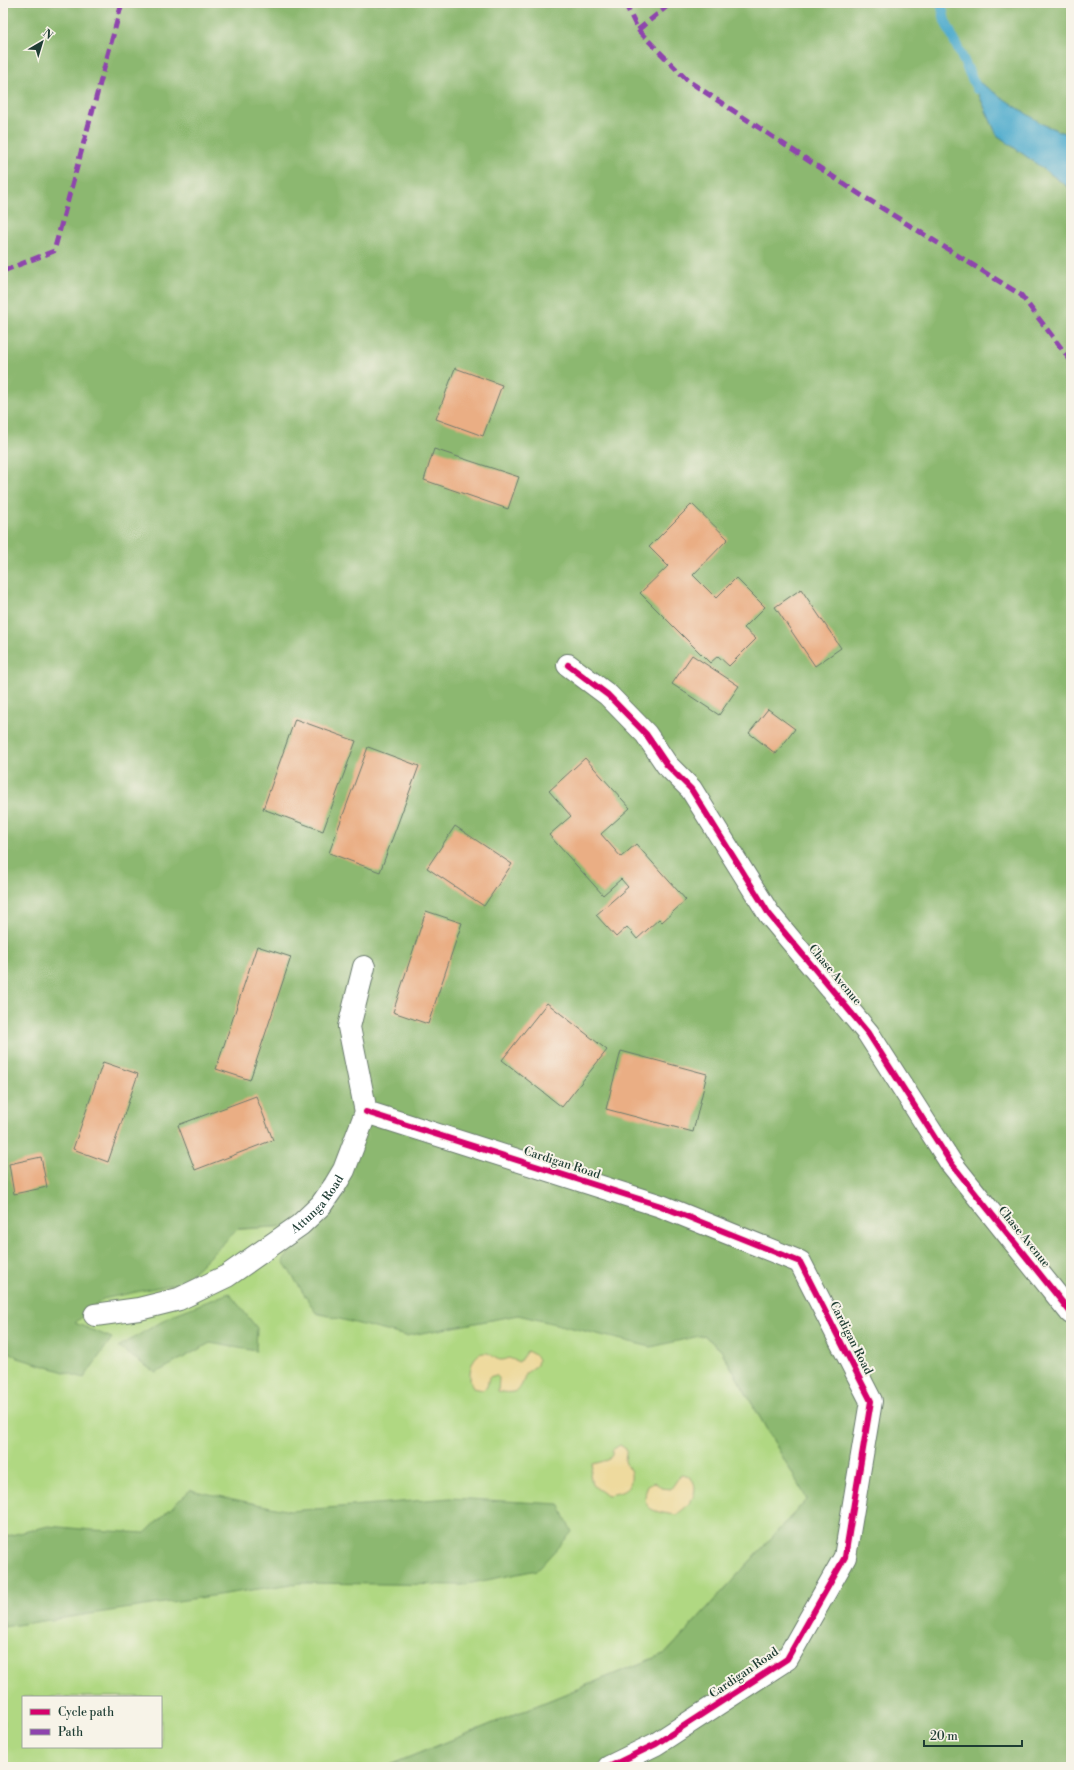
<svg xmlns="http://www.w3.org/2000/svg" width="1074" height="1770" font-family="'Libre Bodoni',serif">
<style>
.green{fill:#b0d882;stroke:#688a5b;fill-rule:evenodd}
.forest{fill:#8cb870;stroke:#567a52}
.sand{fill:#eeda9e;stroke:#868c69}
.water{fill:#4faccd;stroke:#377480}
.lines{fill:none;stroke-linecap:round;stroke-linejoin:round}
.stream{stroke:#4faccd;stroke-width:10}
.building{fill:#eaae84}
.minor-casing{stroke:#68796b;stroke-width:24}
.minor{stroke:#fff;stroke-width:22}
.quiet{stroke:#8e44ad;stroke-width:5;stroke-dasharray:10 5;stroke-linecap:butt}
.cycleway-casing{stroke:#f7f3e8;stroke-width:8}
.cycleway{stroke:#d6006c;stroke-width:6}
.labels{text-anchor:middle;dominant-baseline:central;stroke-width:4;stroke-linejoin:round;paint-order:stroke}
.street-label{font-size:12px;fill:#1f3d34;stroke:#f7f3e8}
</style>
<rect width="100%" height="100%" fill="#f7f3e8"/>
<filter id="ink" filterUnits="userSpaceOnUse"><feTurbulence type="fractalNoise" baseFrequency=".025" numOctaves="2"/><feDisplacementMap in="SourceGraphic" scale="8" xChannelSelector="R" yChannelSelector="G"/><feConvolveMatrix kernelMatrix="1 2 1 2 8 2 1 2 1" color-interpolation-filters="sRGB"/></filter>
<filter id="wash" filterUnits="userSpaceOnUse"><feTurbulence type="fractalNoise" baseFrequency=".012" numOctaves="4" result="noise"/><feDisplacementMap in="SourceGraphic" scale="16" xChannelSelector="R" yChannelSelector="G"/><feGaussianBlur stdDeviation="0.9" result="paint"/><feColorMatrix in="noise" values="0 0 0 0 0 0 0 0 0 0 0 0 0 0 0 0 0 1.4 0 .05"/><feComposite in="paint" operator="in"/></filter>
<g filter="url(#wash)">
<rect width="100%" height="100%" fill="#f1e8d0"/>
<path class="green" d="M3,1218L132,1237L300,1225L611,1255L721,1350L807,1499L666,1653L385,1767H3ZM23,1697H161V1747H23Z"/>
<g class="forest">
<path d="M3,3H1071V136L1042,124L971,78L997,135L1071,189V1767H385L666,1653L807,1499L721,1350L704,1335L651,1347L518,1315L406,1336L316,1313L283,1261L311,1225L238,1229L183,1282L103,1299L75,1323L112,1338L84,1378L18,1358L3,1347Z"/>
<path d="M229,1293L257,1328L256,1351L210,1343L156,1373L118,1347L175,1314Z"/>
<path d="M190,1490L290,1511L450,1498L559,1504L572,1532L537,1570L462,1585L299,1583L3,1627V1537L48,1526L93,1530L145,1533Z"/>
</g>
<g class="sand">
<path d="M527,1351L533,1354L538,1359L537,1365L525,1374C522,1391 515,1395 498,1391L499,1378L496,1375L489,1377L487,1387L483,1390L473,1388C467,1379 470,1355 483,1353C494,1351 494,1365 509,1358L519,1362Z"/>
<path d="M620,1445L626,1449C627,1453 625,1457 625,1461C626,1465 630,1468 631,1473C633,1491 621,1493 607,1495L592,1485L590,1474L593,1464L608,1460L612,1455V1450Z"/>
<path d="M681,1474C696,1476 698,1489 691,1501C687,1507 681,1511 676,1515C656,1512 638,1511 648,1485L654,1482L662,1488L671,1489Z"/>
</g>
<path class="water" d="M971,77L1042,124L1071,136V189L997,135Z"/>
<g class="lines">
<path class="stream" d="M941,3L945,21L977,89"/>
</g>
<g id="blocks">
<g class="building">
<path d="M455,368L502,385L483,436L436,419Z"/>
<path d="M434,449L519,477L508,509L424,480Z"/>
<path d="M692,504L728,539L693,575L716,598L736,578L765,607L744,628L756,639L729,666L718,656L710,663L640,593L668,566L649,547Z"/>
<path d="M801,589L841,648L815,666L775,607Z"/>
<path d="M692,655L739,686L719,715L672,684Z"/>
<path d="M768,709L795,729L776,754L749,733Z"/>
<path d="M295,719L356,741L323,831L263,809Z"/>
<path d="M368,747L419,766L380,872L329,853Z"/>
<path d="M585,758L630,808L601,834L621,857L636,844L686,900L662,922L659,919L637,939L627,927L616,937L596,915L628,887L621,879L603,895L549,835L571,816L549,791Z"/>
<path d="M455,826L512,864L484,906L427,868Z"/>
<path d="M426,911L462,923L428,1024L393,1012Z"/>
<path d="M257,946L291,957L250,1080L216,1069Z"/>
<path d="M547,1003L607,1050L562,1107L502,1060Z"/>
<path d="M621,1051L707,1074L693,1132L606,1109Z"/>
<path d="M103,1062L138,1074L108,1162L73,1149Z"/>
<path d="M256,1096L273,1140L195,1170L178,1125Z"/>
<path d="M41,1157L47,1187L14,1194L9,1164Z"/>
</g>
</g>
</g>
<g filter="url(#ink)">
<use href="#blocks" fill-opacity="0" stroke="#68796b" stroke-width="1"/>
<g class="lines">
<defs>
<g id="minor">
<path d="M568,665L608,695L646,734L667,765L691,789L769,914L868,1033L951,1163L1071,1313"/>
<path d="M366,1112L661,1206L800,1262L871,1401L845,1557L787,1659L656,1744L609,1767"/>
<path id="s1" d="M95,1315L139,1309L179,1299L227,1276L300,1225L321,1205L335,1185L344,1170L366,1112L349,1027L364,967"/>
</g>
</defs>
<use href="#minor" class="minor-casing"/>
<use href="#minor" class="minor"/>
<g class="quiet">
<path d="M625,3L638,30L687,80L853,190L1021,295L1071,361"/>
<path d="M638,30L671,3"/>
<path d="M3,271L54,251L122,3"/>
</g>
<defs>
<g id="cycleway">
<path d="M568,665L608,695L646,734L667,765L691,789L769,914L868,1033L951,1163L1071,1313"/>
<path d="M366,1112L661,1206L800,1262L871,1401L845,1557L787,1659L656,1744L609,1767"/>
</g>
</defs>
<use href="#cycleway" class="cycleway-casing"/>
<use href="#cycleway" class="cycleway"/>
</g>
</g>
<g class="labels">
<g class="street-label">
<text transform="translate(835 975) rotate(50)">Chase Avenue</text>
<text transform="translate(562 1163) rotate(18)">Cardigan Road</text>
<text stroke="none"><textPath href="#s1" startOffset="255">Attunga Road</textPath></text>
<text transform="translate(1024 1237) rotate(51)">Chase Avenue</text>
<text transform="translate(851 1338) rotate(63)">Cardigan Road</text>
<text transform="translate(744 1673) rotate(-34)">Cardigan Road</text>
</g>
</g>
<rect width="1074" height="1770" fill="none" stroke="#f7f3e8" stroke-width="16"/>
<rect x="22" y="1696" width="140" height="52" fill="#f7f3e8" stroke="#a1aaa0"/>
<rect x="30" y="1709" width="20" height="6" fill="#d6006c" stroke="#a1aaa0"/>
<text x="58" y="1716" font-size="12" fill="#1f3d34">Cycle path</text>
<rect x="30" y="1729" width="20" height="6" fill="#8e44ad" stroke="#a1aaa0"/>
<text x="58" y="1736" font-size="12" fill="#1f3d34">Path</text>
<g transform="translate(42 42) rotate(38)" stroke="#f7f3e8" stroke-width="3" paint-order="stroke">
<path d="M0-3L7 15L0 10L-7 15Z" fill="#1f3d34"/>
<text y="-6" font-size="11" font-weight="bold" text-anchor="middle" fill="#1f3d34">N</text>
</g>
<path d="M924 1740v6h98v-6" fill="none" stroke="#1f3d34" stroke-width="2"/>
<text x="930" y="1740" font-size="12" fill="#1f3d34" stroke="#f7f3e8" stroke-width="3" paint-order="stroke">20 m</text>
</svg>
